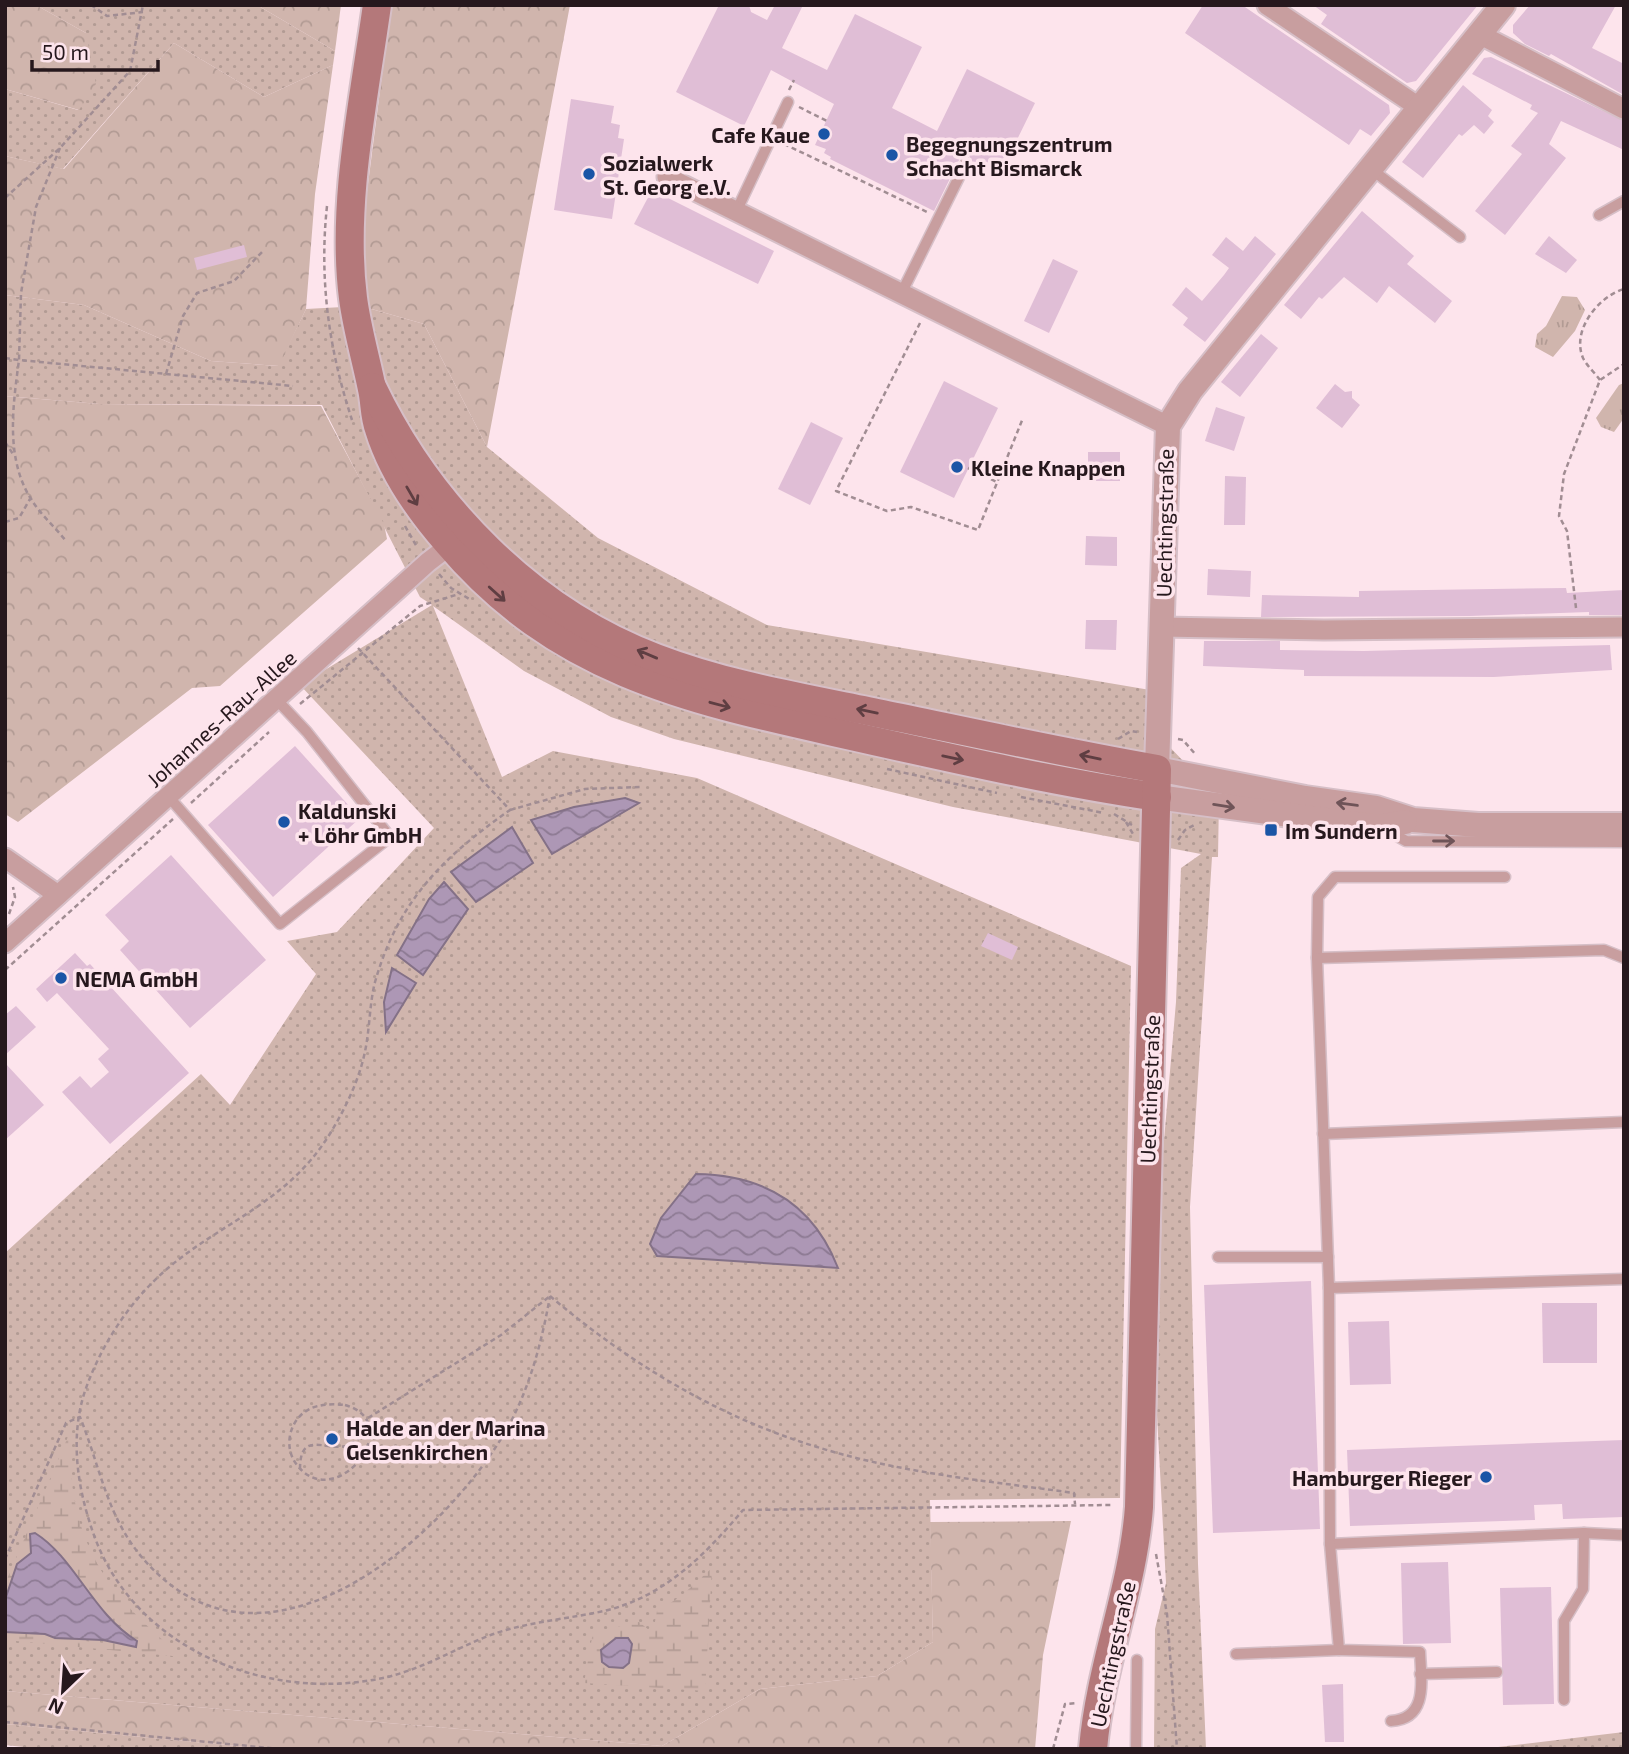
<svg xmlns="http://www.w3.org/2000/svg" width="1629" height="1754" font-family="'Exo 2',sans-serif">
<style>
.grass{fill:url(#grass-dots)}
.forest{fill:url(#forest-crowns)}
.wetland{fill:url(#wetland-marsh)}
.park{fill:url(#park-tufts)}
.water{fill:url(#water-waves);stroke:#847187;stroke-width:2}
.building{fill:#e0bed6}
.lines{fill:none;stroke-linecap:round;stroke-linejoin:round}
.service-casing{stroke:#d6bfc7;stroke-width:13}
.minor-casing{stroke:#d6bfc7;stroke-width:23}
.tertiary-casing{stroke:#d6bfc7;stroke-width:28}
.secondary-casing{stroke:#d6bfc7;stroke-width:32}
.path{stroke:#a18d93;stroke-width:2.5;stroke-dasharray:5 3.5;stroke-linecap:butt}
.service{stroke:#c89e9f;stroke-width:10}
.minor{stroke:#c89e9f;stroke-width:19}
.tertiary{stroke:#c89e9f;stroke-width:24}
.secondary{stroke:#b4787a;stroke-width:28}
.oneway{stroke:#5f3e42}
.oneway2{stroke:#6f5458}
.poi-dot{fill:#1a55a6;stroke:#fde4ec;stroke-width:2.5}
.labels{text-anchor:middle;dominant-baseline:central;stroke-width:7;stroke-linejoin:round;paint-order:stroke}
.poi-label{font-size:21px;font-weight:bold;fill:#26181d;stroke:#fde4ec;text-anchor:start}
.street-label{font-size:21px;fill:#26181d;stroke:#fde4ec}
</style>
<defs>
<pattern id="grass-dots" width="8" height="8" patternUnits="userSpaceOnUse" patternTransform="scale(1.75)"><rect width="8" height="8" fill="#d0b5ad"/><path d="M2 2h.1M6 6h.1" fill="none" stroke="#b29b94" stroke-width="1.8" stroke-linecap="round"/></pattern>
<pattern id="forest-crowns" width="20" height="18" patternUnits="userSpaceOnUse" patternTransform="scale(1.75)"><rect width="20" height="18" fill="#d0b5ad"/><path d="M2 6a3 3 0 1 1 6 0M12 15a3 3 0 1 1 6 0" fill="none" stroke="#b29b94"/></pattern>
<pattern id="wetland-marsh" width="20" height="14" patternUnits="userSpaceOnUse" patternTransform="scale(1.75)"><rect width="20" height="14" fill="#d0b5ad"/><path d="M1 5h8M5 5V1M11 12h8M15 12V8" fill="none" stroke="#b29b94"/></pattern>
<pattern id="park-tufts" width="24" height="20" patternUnits="userSpaceOnUse" patternTransform="scale(1.75)"><rect width="24" height="20" fill="#d0b5ad"/><path d="M3 7l-1-3M5 7V3M7 7l1-3M15 17l-1-3M17 17v-4M19 17l1-3" fill="none" stroke="#b29b94"/></pattern>
<pattern id="water-waves" width="16" height="10" patternUnits="userSpaceOnUse" patternTransform="scale(1.75)"><rect width="16" height="10" fill="#ad97b5"/><path d="M0 5q4-4 8 0t8 0" fill="none" stroke="#8d7a93"/></pattern>
</defs>
<rect width="100%" height="100%" fill="#fde4ec"/>
<g class="grass">
<path d="M36,5H257L335,51L333,65L264,97L174,43L63,169L5,156V89L78,110L86,33Z"/>
<path d="M5,295L84,305L211,361L278,366L306,309L361,306L424,324L487,447L598,538L767,625L1156,691L1160,737L1219,798L1218,857H1212L1190,1207L1198,1564L1206,1749H1154L1155,1629L1166,1583L1157,1415L1163,1152L1176,1002L1181,868L1201,854L953,807L674,739L611,717L524,671L433,606L502,777L553,751L697,778L1131,966L1120,1498L930,1500L933,1642L877,1676L760,1689L662,1746L5,1691V1253L201,1074L230,1105L316,974L287,941L337,932L434,828L300,685L432,605L420,597L322,405L99,404L5,396Z"/>
<path d="M5,1724L270,1749H42L5,1745Z"/>
<path d="M1624,1732V1749H1481Z"/>
</g>
<g class="forest">
<path d="M5,5H36L86,33L96,84L79,110L5,89Z"/>
<path d="M257,5H341L335,51Z"/>
<path d="M391,5H570L487,447L424,324L361,306L359,254Z"/>
<path d="M174,43L264,97L333,65L315,194L306,309L279,366L211,361L84,305L5,295V156L64,169Z"/>
<path d="M5,396L99,404L321,406L384,524L387,539L220,686L192,688L18,822L5,814Z"/>
<path d="M1071,1521L1043,1655L1035,1749H270L5,1724V1691L662,1746L760,1689L877,1676L933,1642L930,1522Z"/>
</g>
<g class="wetland">
<path d="M70,1432C67,1539 103,1592 183,1657L5,1640V1632C18,1633 32,1631 44,1634C72,1639 110,1647 137,1641L113,1625L101,1612L55,1552L30,1541L31,1553L17,1564L5,1600V1584Z"/>
<path d="M712,1568L705,1691L584,1683L593,1632L639,1622L649,1630L654,1627L657,1611L680,1597Z"/>
</g>
<g class="park">
<path d="M1562,296L1577,297L1585,310L1575,331L1553,357L1535,347L1537,334L1546,326Z"/>
<path d="M1624,383V418L1614,432L1601,427L1596,418L1619,385Z"/>
</g>
<g class="water">
<path d="M625,798L639,803L552,854L531,820L574,807Z"/>
<path d="M512,827L533,863L476,902L451,872Z"/>
<path d="M444,882L468,909L423,975L397,955L429,899Z"/>
<path d="M392,968L416,983L386,1032L384,1002Z"/>
<path d="M696,1174C764,1175 813,1203 838,1268L657,1256L650,1244L661,1218Z"/>
<path d="M35,1533C75,1558 92,1613 137,1641L136,1647L103,1640L55,1638L45,1634L5,1632V1600L17,1564L31,1553L30,1534Z"/>
<path d="M616,1638H628L632,1644L629,1663L623,1668L609,1667L602,1662L601,1650Z"/>
</g>
<g class="building">
<path d="M719,5H749L751,12L767,20L775,5H803L782,48L827,70L855,14L922,47L892,108L937,131L967,69L1035,103L1005,164L999,161L974,170L966,146L934,211L830,159L831,157L824,153L826,149L815,145L834,104L771,70L744,126L676,92Z"/>
<path d="M1203,5H1242L1389,105L1390,113L1371,136L1360,129L1349,145L1185,33Z"/>
<path d="M1313,5H1478L1416,81L1407,83L1321,24L1327,15Z"/>
<path d="M1530,5H1616L1592,48L1624,64V95L1551,54L1549,56L1525,44L1513,33V25Z"/>
<path d="M1491,57L1624,121V150L1561,121L1549,144L1566,158L1505,235L1475,211L1522,154L1511,146L1538,113L1530,109L1532,105L1472,74L1484,58Z"/>
<path d="M1463,85L1492,110L1488,116L1494,122L1484,134L1474,125L1462,136L1459,134L1423,178L1402,162Z"/>
<path d="M571,99L614,106L611,123L620,125L618,138L624,139L612,219L554,210Z"/>
<path d="M652,190L774,251L758,284L634,224Z"/>
<path d="M1362,211L1414,256L1407,264L1452,301L1435,323L1389,286L1377,303L1344,277L1322,299L1319,297L1301,319L1284,305Z"/>
<path d="M1255,236L1276,254L1205,342L1183,325L1188,318L1172,305L1186,287L1202,301L1224,275L1229,268L1212,255L1226,237L1243,251Z"/>
<path d="M1549,236L1577,260L1566,273L1535,254Z"/>
<path d="M244,245L247,257L197,270L194,258Z"/>
<path d="M1053,259L1078,271L1049,333L1024,321Z"/>
<path d="M1261,334L1278,348L1240,397L1221,382Z"/>
<path d="M944,381L998,408L954,498L900,472Z"/>
<path d="M1335,384L1345,392L1352,391V398L1360,405L1342,428L1316,408Z"/>
<path d="M1216,407L1245,417L1234,451L1205,441Z"/>
<path d="M811,422L843,438L810,505L778,489Z"/>
<rect x="1088" y="452" width="32" height="29"/>
<path d="M1225,476L1246,477L1245,525H1224Z"/>
<path d="M1086,536L1117,537V566L1085,565Z"/>
<path d="M1208,569L1251,571L1250,597L1207,595Z"/>
<path d="M1566,588L1567,593L1624,590V615H1589V612L1470,616L1261,617L1262,595L1359,597V591Z"/>
<path d="M1086,620H1117L1116,650L1085,649Z"/>
<path d="M1204,641H1280V650L1364,651L1610,645L1612,670L1494,677L1304,676V670L1203,666Z"/>
<path d="M295,746L360,818L273,897L208,825Z"/>
<path d="M171,855L266,960L190,1028L120,950L129,941L105,915Z"/>
<path d="M988,933L1018,947L1012,960L981,946Z"/>
<path d="M75,953L87,966L90,964L189,1073L110,1144L62,1092L80,1076L91,1088L109,1072L98,1059L109,1049L57,993L47,1002L36,989Z"/>
<path d="M16,1006L36,1027L5,1055V1015Z"/>
<path d="M5,1063L44,1105L5,1140Z"/>
<path d="M1311,1281L1320,1529L1213,1533L1204,1285Z"/>
<path d="M1542,1303H1597V1363H1543Z"/>
<path d="M1389,1321L1391,1384L1350,1385L1348,1322Z"/>
<path d="M1624,1440V1517L1563,1519L1562,1504L1534,1505L1535,1520L1350,1526L1347,1450Z"/>
<path d="M1448,1562L1451,1643L1403,1644L1401,1563Z"/>
<path d="M1551,1587L1554,1704L1503,1705L1500,1588Z"/>
<path d="M1343,1684L1344,1742H1325L1322,1685Z"/>
</g>
<g class="lines">
<defs>
<g id="service">
<path d="M1371,169L1460,237"/>
<path d="M736,212L788,102"/>
<path d="M1599,215L1624,201"/>
<path d="M901,294L966,163"/>
<path d="M168,796L280,924L390,837L307,732L276,699"/>
<path d="M1386,830L1406,841L1624,842"/>
<path d="M1505,877H1335L1318,897L1317,958L1604,950L1624,958"/>
<path d="M1317,958L1329,1288L1624,1279"/>
<path d="M1323,1134L1624,1122"/>
<path d="M1218,1257H1328"/>
<path d="M1329,1288L1330,1544L1584,1533L1624,1535"/>
<path d="M1330,1544L1339,1650L1420,1652C1421,1679 1429,1719 1391,1721"/>
<path d="M1236,1654L1339,1650"/>
<path d="M1420,1674L1497,1672"/>
<path d="M1564,1700V1621L1583,1589L1584,1533"/>
<path d="M1136,1749L1137,1660"/>
</g>
<g id="minor">
<path d="M1267,5L1420,108"/>
<path d="M1479,34L1624,109"/>
<path d="M667,177L1168,426"/>
<path d="M1162,627L1324,630L1624,627"/>
<path d="M5,858L58,895"/>
<path d="M5,943L428,562L458,539"/>
</g>
<g id="tertiary">
<path d="M1503,5L1190,391L1168,426L1157,769L1305,798L1376,808L1413,820L1478,825H1624"/>
<path d="M1157,797L1379,827L1405,822"/>
</g>
<g id="secondary">
<path d="M377,5C364,99 341,204 353,298C357,329 366,359 372,389C375,402 374,416 379,429C392,471 419,510 448,543C565,681 707,703 874,741C968,762 1062,783 1157,797"/>
<path d="M372,387C429,506 531,611 656,658C729,686 806,698 882,714C974,733 1065,753 1157,769L1139,1507C1133,1589 1100,1666 1093,1749"/>
</g>
</defs>
<use href="#service" class="service-casing"/>
<use href="#minor" class="minor-casing"/>
<use href="#tertiary" class="tertiary-casing"/>
<use href="#secondary" class="secondary-casing"/>
<g class="path">
<path d="M91,5L107,16L143,12"/>
<path d="M789,90L794,80"/>
<path d="M799,107L827,121"/>
<path d="M784,144L927,212"/>
<path d="M60,148L36,207L21,293L19,360L293,386"/>
<path d="M5,198L60,148L130,71L143,5"/>
<path d="M327,206C319,280 329,350 352,420"/>
<path d="M920,323L836,491L887,511L911,507L978,530L1023,418"/>
<path d="M5,358L19,360C13,405 5,458 31,499C40,514 55,527 66,541"/>
<path d="M166,374L183,316L197,293L234,281L263,251"/>
<path d="M1600,380C1595,373 1587,366 1583,358C1571,330 1599,296 1624,289"/>
<path d="M5,442L13,454"/>
<path d="M968,468L997,482"/>
<path d="M5,522L19,518L30,499"/>
<path d="M405,526L417,547"/>
<path d="M439,574L451,588L471,600"/>
<path d="M1576,608L1567,531L1559,516L1564,474L1600,380L1624,364"/>
<path d="M358,648L510,810C443,857 398,901 375,982C369,1006 370,1031 364,1056C358,1082 345,1109 331,1132C284,1210 206,1226 149,1286C121,1315 98,1353 85,1391C69,1439 78,1492 95,1538C138,1652 270,1702 383,1678C429,1668 464,1642 506,1630C538,1621 572,1618 604,1611C664,1597 705,1555 743,1510L1111,1505"/>
<path d="M300,704L420,606L459,594"/>
<path d="M1118,739L1131,731L1137,732"/>
<path d="M1178,739L1183,740L1196,755"/>
<path d="M887,769L997,793"/>
<path d="M1021,797L1104,813"/>
<path d="M191,803L269,732"/>
<path d="M510,810L585,789L640,787"/>
<path d="M1114,814L1132,825"/>
<path d="M1126,822L1133,834"/>
<path d="M1178,840L1185,830L1196,824"/>
<path d="M9,914L15,897L13,887"/>
<path d="M5,970L173,819"/>
<path d="M550,1296C629,1363 718,1417 817,1447C900,1473 988,1481 1074,1493L1075,1504"/>
<path d="M345,1405C409,1423 335,1515 297,1465C281,1445 291,1412 318,1406C326,1404 336,1404 345,1405Z"/>
<path d="M368,1418L501,1335L550,1296"/>
<path d="M300,1469C300,1430 325,1451 346,1446C355,1443 363,1435 370,1429"/>
<path d="M1156,1554L1167,1614L1177,1749"/>
<path d="M5,1559L66,1423L80,1417C104,1477 108,1529 160,1576C279,1684 449,1532 508,1427C530,1387 542,1341 550,1296"/>
<path d="M5,1722L279,1749"/>
<path d="M1053,1749L1065,1704L1077,1703"/>
</g>
<use href="#service" class="service"/>
<use href="#minor" class="minor"/>
<use href="#tertiary" class="tertiary"/>
<use href="#secondary" class="secondary"/>
</g>
<defs><path id="oneway-shaft" d="M-6 0H5M1.5-3L5.5 0L1.5 3" fill="none" stroke-width="1.6" stroke-linecap="round" stroke-linejoin="round" transform="scale(1.75)"/></defs>
<g class="oneway">
<use href="#oneway-shaft" transform="translate(412 496) rotate(60)"/>
<use href="#oneway-shaft" transform="translate(497 594) rotate(42)"/>
<use href="#oneway-shaft" transform="translate(647 654) rotate(-157)"/>
<use href="#oneway-shaft" transform="translate(720 705) rotate(15)"/>
<use href="#oneway-shaft" transform="translate(867 711) rotate(-168)"/>
<use href="#oneway-shaft" transform="translate(1090 757) rotate(-168)"/>
<use href="#oneway-shaft" transform="translate(953 758) rotate(12)"/>
</g>
<g class="oneway2">
<use href="#oneway-shaft" transform="translate(1347 804) rotate(-172)"/>
<use href="#oneway-shaft" transform="translate(1224 806) rotate(9)"/>
<use href="#oneway-shaft" transform="translate(1444 841)"/>
</g>
<g class="poi-dot">
<circle cx="824" cy="134" r="7"/>
<circle cx="892" cy="155" r="7"/>
<circle cx="589" cy="174" r="7"/>
<circle cx="957" cy="467" r="7"/>
<circle cx="284" cy="822" r="7"/>
<rect x="1264" y="823" width="14" height="14" rx="3.5"/>
<circle cx="61" cy="978" r="7"/>
<circle cx="332" cy="1439" r="7"/>
<circle cx="1486" cy="1477" r="7"/>
</g>
<g class="labels">
<g class="poi-label">
<text x="810" y="134" text-anchor="end">Cafe Kaue</text>
<text x="906" y="143">Begegnungszentrum<tspan x="906" dy="24">Schacht Bismarck</tspan></text>
<text x="603" y="162">Sozialwerk<tspan x="603" dy="24">St. Georg e.V.</tspan></text>
<text x="971" y="467">Kleine Knappen</text>
<text x="298" y="810">Kaldunski<tspan x="298" dy="24">+ Löhr GmbH</tspan></text>
<text x="1285" y="830">Im Sundern</text>
<text x="75" y="978">NEMA GmbH</text>
<text x="346" y="1427">Halde an der Marina<tspan x="346" dy="24">Gelsenkirchen</tspan></text>
<text x="1472" y="1477" text-anchor="end">Hamburger Rieger</text>
</g>
<g class="street-label">
<text transform="translate(1164 523) rotate(-89)">Uechtingstraße</text>
<text transform="translate(221 718) rotate(-42)">Johannes-Rau-Allee</text>
<text transform="translate(1149 1089) rotate(-88)">Uechtingstraße</text>
<text transform="translate(1112 1654) rotate(-78)">Uechtingstraße</text>
</g>
</g>
<rect width="1629" height="1754" fill="none" stroke="#26181d" stroke-width="14"/>
<g transform="translate(63 1691) rotate(205)" stroke="#fde4ec" stroke-width="5" paint-order="stroke">
<path d="M0-5L12 26L0 18L-12 26Z" fill="#26181d"/>
<text y="-10" font-size="19" font-weight="bold" text-anchor="middle" fill="#26181d">N</text>
</g>
<path d="M32 60v10h126v-10" fill="none" stroke="#26181d" stroke-width="3.5"/>
<text x="42" y="60" font-size="21" fill="#26181d" stroke="#fde4ec" stroke-width="5" paint-order="stroke">50 m</text>
</svg>
